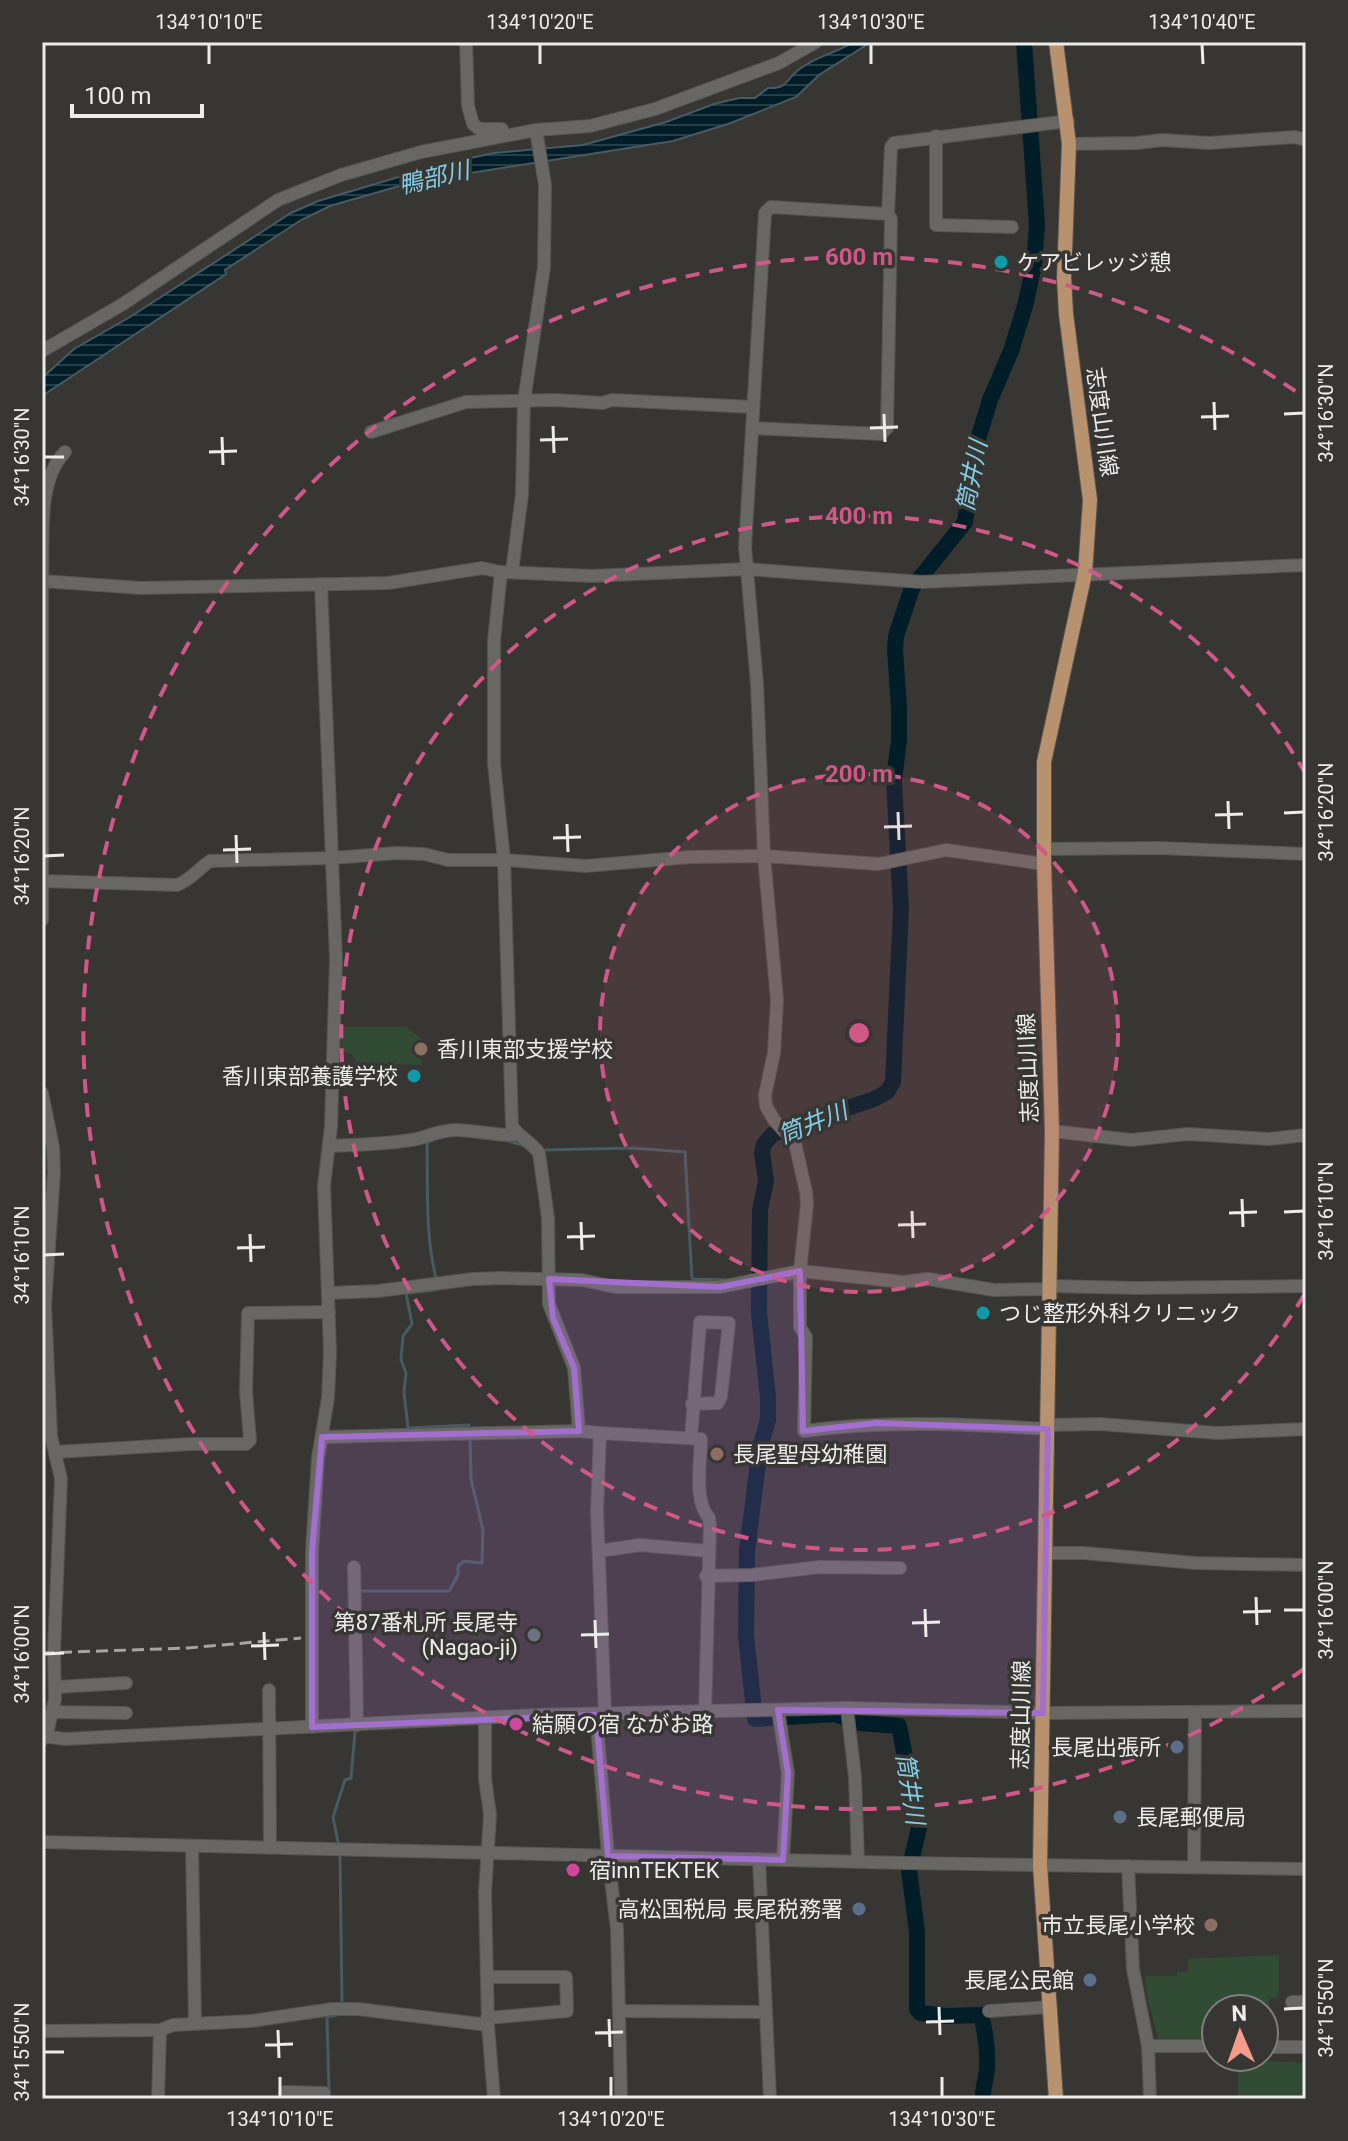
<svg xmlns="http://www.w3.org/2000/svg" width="1348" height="2141" font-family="Roboto,'Noto Sans JP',sans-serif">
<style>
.pitch{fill:#324b35}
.water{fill:url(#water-rules);stroke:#475b62;stroke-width:2}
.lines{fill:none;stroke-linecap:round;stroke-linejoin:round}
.stream{stroke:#475b62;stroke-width:3}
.river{stroke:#001d28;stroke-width:16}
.minor-casing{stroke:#545451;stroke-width:14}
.major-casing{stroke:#545451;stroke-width:16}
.minor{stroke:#686764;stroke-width:12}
.major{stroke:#b8926e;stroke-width:14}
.rail{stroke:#a7a6a4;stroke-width:3;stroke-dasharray:12 6;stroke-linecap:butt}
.marked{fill:#a36fce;fill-opacity:0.2;stroke:#a36fce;stroke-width:6;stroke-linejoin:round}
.ticks{fill:none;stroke:#ececea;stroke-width:3}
.ring{fill:none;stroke:#cf5886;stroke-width:4;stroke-dasharray:14 10}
.culture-dot{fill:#0f9aa8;stroke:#373633;stroke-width:3}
.education-dot{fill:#8d6e63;stroke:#373633;stroke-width:3}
.worship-dot{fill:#6b7280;stroke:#373633;stroke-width:3}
.hotel-dot{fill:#d1479c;stroke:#373633;stroke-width:3}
.service-dot{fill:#5c6f8a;stroke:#373633;stroke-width:3}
.labels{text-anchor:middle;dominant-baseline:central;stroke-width:7;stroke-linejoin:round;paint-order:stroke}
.poi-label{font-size:22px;fill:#ececea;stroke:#373633;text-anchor:start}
.street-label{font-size:22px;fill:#ececea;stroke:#373633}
.water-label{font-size:24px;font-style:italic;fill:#83cce7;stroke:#373633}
.centre{fill:#cf5886;stroke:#373633;stroke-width:4}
.ring-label{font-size:24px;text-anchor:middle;font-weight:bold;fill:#cf5886;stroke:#373633;stroke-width:7;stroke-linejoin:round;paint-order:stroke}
.neatline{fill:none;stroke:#ececea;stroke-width:3}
.ticks-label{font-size:20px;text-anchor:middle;fill:#ececea}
</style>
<defs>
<pattern id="water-rules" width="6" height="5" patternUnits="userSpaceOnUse" patternTransform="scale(2)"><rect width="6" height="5" fill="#001d28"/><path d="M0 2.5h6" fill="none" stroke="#253e47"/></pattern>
</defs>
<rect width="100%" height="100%" fill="#373633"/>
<g class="pitch">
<path d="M341,1027H406L423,1040L422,1065L357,1063L351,1053L342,1052Z"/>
<path d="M1279,1955V1997L1269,1999L1270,2027L1264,2037V2009H1216V2042L1159,2041L1148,2001L1145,1976H1177V1972H1188V1959Z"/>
<path d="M1246,2057L1266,2061L1306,2063V2099H1238V2067Z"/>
</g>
<path class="water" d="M854,42H871L819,75L796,97L728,124L673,141L451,176L396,187L330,206L301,220L225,270L226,274L42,396V378L74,349L130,317L291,213L318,201L446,163L494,153L583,145L666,122L714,104L739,98H755L768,88C784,89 785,83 795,73C811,58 836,53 854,42Z"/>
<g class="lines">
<g class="stream">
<path d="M435,1139L427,1143C428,1187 425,1235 436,1278"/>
<path d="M505,1140L525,1146"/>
<path d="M545,1150L632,1148L685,1152L692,1279L729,1280"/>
<path d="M748,1276L761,1272"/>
<path d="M436,1290L406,1293L412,1324L403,1336L401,1360L406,1373L404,1392L408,1428L469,1425"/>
<path d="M359,1593V1591H449L458,1575V1566L464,1561L482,1563L483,1530L471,1479L470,1439"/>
<path d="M361,1641L362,1685"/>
<path d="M338,1842L333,1817L345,1780L351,1778L355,1732"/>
<path d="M340,1857L342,2002"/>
<path d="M329,2091L327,2017L337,2015"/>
</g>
<path class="river" d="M983,2099C982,2088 987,2078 987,2067C988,2049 985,2031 981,2015L946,2016L920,2013L917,2009V1932L909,1870L919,1828L899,1726L860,1723L835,1714L755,1719L746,1636L747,1551L760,1447L768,1420V1397L759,1313L760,1210L766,1181L762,1153L764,1144L773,1134L874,1099L887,1092L893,1082L901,909L894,780L899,740V707L895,650L896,636L912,588L965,522L979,436L990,400L1011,351L1025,306L1034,265L1037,225L1024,42"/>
<defs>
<g id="minor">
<path d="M466,42L468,106L473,124L479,129H502"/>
<path d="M936,136V225L1012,227"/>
<path d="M1069,144L1137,143L1162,140L1209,143L1295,137L1306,140"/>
<path d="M42,351L123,304L278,200L341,175L421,152L536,130L590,126L655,109L779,63L816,42"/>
<path d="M752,428L881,434L887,428L891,219L888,214"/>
<path d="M371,432L466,402L556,400L602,403L612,400L753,407"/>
<path d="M512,571L522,495L524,401L544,267L545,185L536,130"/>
<path d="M501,572L494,641V763L504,860L512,1126C519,1137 531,1142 539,1153L548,1218L549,1304L574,1368L579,1431L600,1433L597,1511L605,1715"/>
<path d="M42,581C44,541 36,481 65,452"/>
<path d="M1044,849L1159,848L1306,854"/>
<path d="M42,881L177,885C191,880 198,869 210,861L332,858L397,853L424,854L448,860H504L586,866L690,857L764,856L879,864L946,850L1044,864"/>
<path d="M42,920V581L141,588L388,583L482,568L501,572L592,576L746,569L922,582L1306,565"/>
<path d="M42,1093L53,1147L54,1172L45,1305L51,1436L61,1479L54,1652L55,1699L47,1733L42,1740"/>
<path d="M1052,1131L1131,1140L1188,1134L1269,1139L1306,1135"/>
<path d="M329,1146C352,1145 403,1144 424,1137C435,1133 442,1131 454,1130C472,1129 505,1138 517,1134"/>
<path d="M1051,1286L1135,1288L1306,1286"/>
<path d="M328,1293L378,1291L473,1279L501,1278L582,1280L615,1287H720L800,1271L903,1282L928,1279L994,1290L1051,1289"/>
<path d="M1048,1425L1100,1424L1217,1433L1306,1429"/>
<path d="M1048,1429C966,1424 886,1420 804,1431L806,1337L800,1327V1271L807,1204L806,1192L795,1143L774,1120L766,1106L765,1095L774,1053L777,1000L764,856L757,684L745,547L765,213L771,207L888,214L891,147L894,143L1068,121"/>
<path d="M600,1433L701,1439C701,1462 693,1500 709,1518L710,1526L705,1713"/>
<path d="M322,1437L579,1431"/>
<path d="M691,1438L700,1322L729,1323L721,1396L718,1403L692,1404"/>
<path d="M55,1452L191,1444H246L250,1440L246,1392L248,1313L329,1312"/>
<path d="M599,1551L640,1545L708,1551"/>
<path d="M1045,1553H1084L1195,1563L1306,1565"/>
<path d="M354,1567L357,1725"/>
<path d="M706,1576L752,1575L820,1567L900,1568"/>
<path d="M56,1687L126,1683"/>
<path d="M269,1690L270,1847"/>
<path d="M847,1708L855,1777L858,1861"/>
<path d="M778,1710L788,1773L783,1860"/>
<path d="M53,1712L126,1713"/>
<path d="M596,1715L608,1856L617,1929L621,2099"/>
<path d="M485,1717V1778L490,1815L485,1893L488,2025L494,2099"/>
<path d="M312,1727V1551L318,1458L328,1398L330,1352L324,1186L331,1126L336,959L321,584"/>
<path d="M42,1736L65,1739L537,1715L847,1708L1043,1713L1306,1711"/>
<path d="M42,1842L906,1863L1306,1869"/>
<path d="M192,1846L195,2023"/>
<path d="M759,1859L770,2099"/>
<path d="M1128,1866L1133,1969L1148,2046L1150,2099"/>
<path d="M1194,1867L1195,1712"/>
<path d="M487,1977H566L567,2011L487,2018"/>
<path d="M1292,2002H1306"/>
<path d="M620,2011L765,2012"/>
<path d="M989,2011L1050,2007"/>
<path d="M42,2031L160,2030L173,2025L251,2021L332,2009H358L488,2025"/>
<path d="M1148,2046H1216"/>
<path d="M1264,2047H1306"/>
<path d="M285,2092L324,2093V2099"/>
<path d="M158,2099L160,2030"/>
</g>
<path id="major" d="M1056,2099L1040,1865L1052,1131L1044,864V762L1085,573L1090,500L1066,314L1064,278L1069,144L1056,42"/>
</defs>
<use href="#minor" class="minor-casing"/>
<use href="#major" class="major-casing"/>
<use href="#minor" class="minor"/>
<use href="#major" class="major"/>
<path class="rail" d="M42,1653L188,1648L301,1638"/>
</g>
<path class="marked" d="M800,1271L803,1431L876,1423L1048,1429L1043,1713L778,1710L788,1773L783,1860L608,1856L596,1715L312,1727V1551L322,1437L579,1431L574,1368L553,1318L549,1279L720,1287Z"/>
<path class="ticks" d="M209,44V64M540,44V64M871,44V64M1202,44L1203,64M1214,402L1215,430M884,414L885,442M1284,414L1304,413M1201,417L1229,416M553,426L554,453M870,428L898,427M222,437L223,465M540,440L568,439M209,452L237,451M44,457H64M1228,801L1229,829M898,812L899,840M1284,813L1304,812M1215,815L1243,814M567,824L568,852M884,827L912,826M236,835L237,863M553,838L581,837M223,850L251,849M44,856L64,855M1242,1199L1243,1227M912,1211L913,1238M1284,1212L1304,1211M1229,1213L1257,1212M581,1222L582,1250M898,1225L926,1224M250,1234L251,1262M567,1237L595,1236M237,1248L265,1247M44,1255L64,1254M1256,1597L1257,1625M925,1609L926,1637M1284,1610H1304M1243,1612L1271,1611M595,1620L596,1648M912,1623L940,1622M264,1632L265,1660M581,1635L609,1634M251,1646L279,1645M44,1654L64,1653M939,2007L940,2035M1284,2009L1304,2008M609,2019L610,2047M926,2022L954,2021M278,2030L279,2058M595,2033L623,2032M265,2045L293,2044M44,2052H64M280,2077V2097M611,2077V2097M942,2077V2097"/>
<circle cx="859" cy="1033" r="259" fill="#cf5886" fill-opacity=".12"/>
<g class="ring">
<circle cx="859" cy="1033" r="259"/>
<path d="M1304 1295A517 517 0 1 1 1304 771"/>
<path d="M1304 1669A776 776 0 1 1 1304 397"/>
</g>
<g class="culture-dot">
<circle cx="1001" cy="262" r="8"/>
<circle cx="414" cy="1076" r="8"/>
<circle cx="983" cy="1313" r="8"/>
</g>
<g class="education-dot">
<circle cx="421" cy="1049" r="8"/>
<circle cx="717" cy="1454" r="8"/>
<circle cx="1211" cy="1925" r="8"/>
</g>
<circle class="worship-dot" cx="534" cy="1635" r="8"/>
<g class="hotel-dot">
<circle cx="516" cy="1724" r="8"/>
<circle cx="573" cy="1870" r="8"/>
</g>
<g class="service-dot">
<circle cx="1177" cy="1747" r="8"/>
<circle cx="1120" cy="1817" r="8"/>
<circle cx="859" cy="1909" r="8"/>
<circle cx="1090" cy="1980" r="8"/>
</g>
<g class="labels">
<g class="poi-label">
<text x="1017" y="262">ケアビレッジ憩</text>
<text x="437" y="1049">香川東部支援学校</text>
<text x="398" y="1076" text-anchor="end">香川東部養護学校</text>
<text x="999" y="1313">つじ整形外科クリニック</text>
<text x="733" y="1454">長尾聖母幼稚園</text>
<text x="518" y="1622" text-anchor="end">第87番札所 長尾寺<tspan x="518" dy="25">(Nagao-ji)</tspan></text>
<text x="532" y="1724">結願の宿 ながお路</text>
<text x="1161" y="1747" text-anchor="end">長尾出張所</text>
<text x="1136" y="1817">長尾郵便局</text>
<text x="589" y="1870">宿innTEKTEK</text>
<text x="843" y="1909" text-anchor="end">高松国税局 長尾税務署</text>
<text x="1195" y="1925" text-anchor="end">市立長尾小学校</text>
<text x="1074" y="1980" text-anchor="end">長尾公民館</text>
</g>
<g class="street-label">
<text transform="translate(1102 422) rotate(82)">志度山川線</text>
<text transform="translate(1028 1068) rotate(-92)">志度山川線</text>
<text transform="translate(1021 1715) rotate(-89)">志度山川線</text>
</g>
<g class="water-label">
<text transform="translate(434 178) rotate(-13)">鴨部川</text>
<text transform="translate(972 476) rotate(-79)">筒井川</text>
<text transform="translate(813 1123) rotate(-22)">筒井川</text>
<text transform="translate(910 1789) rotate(81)">筒井川</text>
</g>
</g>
<circle cx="859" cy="1033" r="12" class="centre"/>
<g class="ring-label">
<text x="859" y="265">600 m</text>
<text x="859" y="524">400 m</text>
<text x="859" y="782">200 m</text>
</g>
<rect width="1348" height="2141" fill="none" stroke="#373633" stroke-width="88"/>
<g transform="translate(1240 2033) rotate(358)"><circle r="38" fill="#373633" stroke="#7f7f7c" stroke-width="2"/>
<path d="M0-6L14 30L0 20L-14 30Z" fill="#f49d8b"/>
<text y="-12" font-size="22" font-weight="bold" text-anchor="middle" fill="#ececea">N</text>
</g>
<path d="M72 104v12h130v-12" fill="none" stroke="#ececea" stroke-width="4"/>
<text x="84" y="104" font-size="24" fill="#ececea" stroke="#373633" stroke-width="6" paint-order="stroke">100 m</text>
<rect x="44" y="44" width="1260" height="2053" class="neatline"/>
<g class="ticks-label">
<text x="209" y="29">134°10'10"E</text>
<text x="540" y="29">134°10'20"E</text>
<text x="871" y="29">134°10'30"E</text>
<text x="1202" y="29">134°10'40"E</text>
<text transform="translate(1326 413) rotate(-90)" y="7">34°16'30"N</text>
<text transform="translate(22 457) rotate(-90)" y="7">34°16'30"N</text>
<text transform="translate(1326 812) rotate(-90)" y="7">34°16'20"N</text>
<text transform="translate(22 856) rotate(-90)" y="7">34°16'20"N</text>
<text transform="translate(1326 1211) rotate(-90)" y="7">34°16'10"N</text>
<text transform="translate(22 1255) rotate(-90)" y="7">34°16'10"N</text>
<text transform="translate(1326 1610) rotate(-90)" y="7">34°16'00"N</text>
<text transform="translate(22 1654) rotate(-90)" y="7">34°16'00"N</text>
<text transform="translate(1326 2008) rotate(-90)" y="7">34°15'50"N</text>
<text transform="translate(22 2052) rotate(-90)" y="7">34°15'50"N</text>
<text x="280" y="2126">134°10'10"E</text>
<text x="611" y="2126">134°10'20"E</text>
<text x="942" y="2126">134°10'30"E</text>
</g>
</svg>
